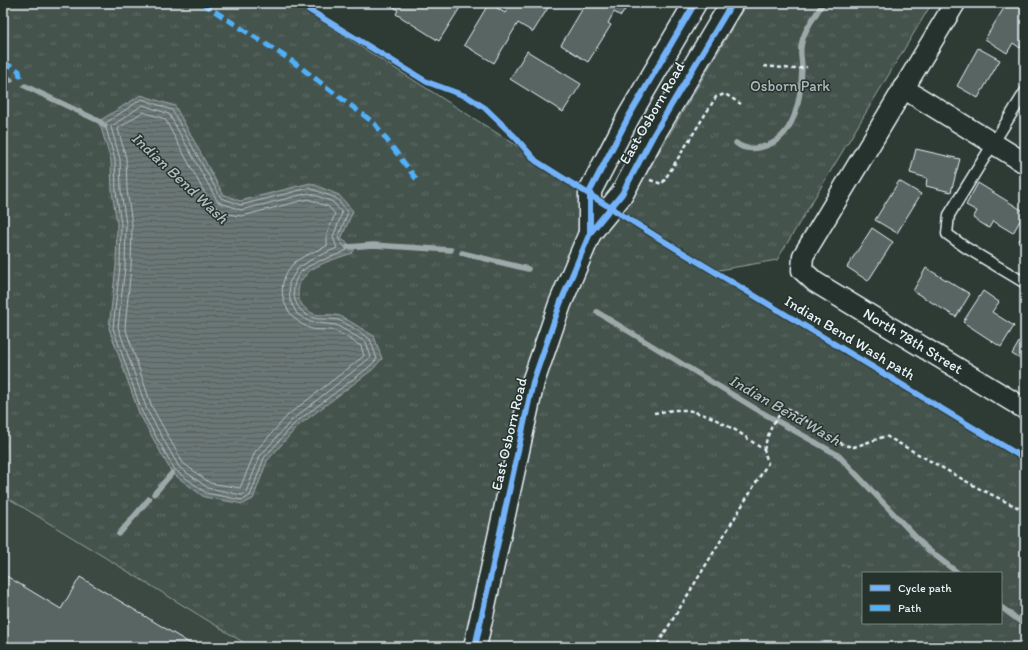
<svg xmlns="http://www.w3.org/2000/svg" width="1028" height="650" font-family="Itim,sans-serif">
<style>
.built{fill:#3b4843}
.grass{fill:url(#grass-tufts);stroke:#96a2a3;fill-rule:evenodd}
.water{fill:url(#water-rules);stroke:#9da8a9}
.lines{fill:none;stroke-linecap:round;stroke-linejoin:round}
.shore{stroke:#b6c0c4;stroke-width:1}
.stream{stroke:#9da8a9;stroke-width:5.5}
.building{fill:#596563;stroke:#e8f1f8}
.service-casing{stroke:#e8f1f8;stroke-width:13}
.minor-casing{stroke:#e8f1f8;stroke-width:23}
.secondary-casing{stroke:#e8f1f8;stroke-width:25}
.path{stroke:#e8f1f8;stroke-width:2.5;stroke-dasharray:4 3;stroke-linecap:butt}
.service{stroke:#26332d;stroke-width:10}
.minor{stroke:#26332d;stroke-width:20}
.secondary{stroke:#26332d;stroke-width:22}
.quiet{stroke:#4fb1f8;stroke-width:5;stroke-dasharray:10 5;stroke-linecap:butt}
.cycleway-casing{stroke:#26332d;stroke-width:8}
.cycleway{stroke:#73b2f8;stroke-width:6}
.labels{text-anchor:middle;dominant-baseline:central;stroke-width:3;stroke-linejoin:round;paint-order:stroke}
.park-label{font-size:15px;fill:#afb9bc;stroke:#26332d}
.street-label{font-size:15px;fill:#e8f1f8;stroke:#26332d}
.water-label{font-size:16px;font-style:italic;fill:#b0babd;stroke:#26332d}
</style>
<defs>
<pattern id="grass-tufts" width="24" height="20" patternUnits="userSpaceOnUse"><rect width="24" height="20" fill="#45524e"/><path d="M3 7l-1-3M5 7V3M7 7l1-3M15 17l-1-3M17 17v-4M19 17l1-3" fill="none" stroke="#606b68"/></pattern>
<pattern id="water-rules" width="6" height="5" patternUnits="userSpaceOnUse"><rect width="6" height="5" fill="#6b7775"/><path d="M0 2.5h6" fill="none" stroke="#586060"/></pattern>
</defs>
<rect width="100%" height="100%" fill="#2e3b35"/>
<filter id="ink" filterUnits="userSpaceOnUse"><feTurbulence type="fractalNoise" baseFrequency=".025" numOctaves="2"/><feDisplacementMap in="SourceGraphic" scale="8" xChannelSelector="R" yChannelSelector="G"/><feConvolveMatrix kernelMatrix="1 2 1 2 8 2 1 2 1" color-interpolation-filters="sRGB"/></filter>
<g filter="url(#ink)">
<path class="built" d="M3,495L251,647H3Z"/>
<path class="grass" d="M3,3H292L623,213L747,3H932L777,260L713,271L817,337L1025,456V647H251L3,495ZM863,573H1001V623H863Z"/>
<path class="water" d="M141,95L175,106L223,194L240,201L310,183L339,195L353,211L341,239L355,248L352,253C331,261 297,267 298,295C299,303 305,309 312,313C320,317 331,313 340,316C351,321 363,330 374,336L382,359L372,370L298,426L267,461L253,499L243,504L204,497L172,473L139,413L109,328L116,266L117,224L112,191L111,161L99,121Z"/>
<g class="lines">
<g class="shore">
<path d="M142,99L172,110L221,198L241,205L309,188L336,198L348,212L338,238L347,250C333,258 315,260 302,271C287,285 293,313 314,318C321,320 331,318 338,320C349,324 360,333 370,339L377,359L369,367L295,423L264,458L250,496L242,500L206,493L175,470L142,412L113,328L120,266L121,224L116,191L115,160L105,124Z"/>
<path d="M143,105L169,114L218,202L241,210L309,193L333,202L342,213L333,237L337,248L314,258L298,268L289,283L290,300L297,314L310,322L336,325L366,342L371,357L292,420L260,456L246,492L242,495L208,488L179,467L147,410L118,327L125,267L126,224L121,191L120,159L111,127Z"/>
<path d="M143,112L165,119L209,201C216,210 232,216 242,216L308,199L329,207L335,214L327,234V246C317,251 303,255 294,263C273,284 282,315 307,327C315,332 326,328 335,331C344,334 353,342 361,346L364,356L288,415L255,452L240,488L210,483L183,463L152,407L125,327L131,267L132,224L127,190L126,158L118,129Z"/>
</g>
<g class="stream">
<path d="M3,75L11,80"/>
<path d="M25,86L99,121L105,126"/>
<path d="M736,143C745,150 752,149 762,147C796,139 801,97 802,68C802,61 800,54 801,47C803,30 815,17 823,3"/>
<path d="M348,247L373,245L451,250"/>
<path d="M462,253L528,269"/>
<path d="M597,312L761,412L838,455L927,549L958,573"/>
<path d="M154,494L172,473"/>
<path d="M119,534L149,499"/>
<path d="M1001,607L1025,625"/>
</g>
</g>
<g class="building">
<path d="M388,3H456L461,6L439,41L396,14L398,10Z"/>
<path d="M489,3L505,13L511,3H551L533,32L518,23L494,63L464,45Z"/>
<path d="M586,3H629L621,16L614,12L608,23L611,25L588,62L561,45Z"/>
<path d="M1007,3L1025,5V40L1020,48L1013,43L1007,53L985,39Z"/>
<path d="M978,48L1000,60L978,98L957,86Z"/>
<path d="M527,51L581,84L563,112L510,79Z"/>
<path d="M916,149L960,159L951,192L926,186L927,178L910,173Z"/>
<path d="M899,181L921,194L897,233L875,220Z"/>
<path d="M978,183L1025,212L1013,233L993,221L989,228L973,218L977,211L966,205Z"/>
<path d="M872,228L893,242L868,281L847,267Z"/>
<path d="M1025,232V246L1018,242Z"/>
<path d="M926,268L970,294L956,317L913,291Z"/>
<path d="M983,291L999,302L992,312L1014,326L1001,347L963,322Z"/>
<path d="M1025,332V362L1012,354Z"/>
<path d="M3,574L61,609L80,577L196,647H3Z"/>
</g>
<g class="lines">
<defs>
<path id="service" d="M1025,92L949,215L947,234L965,247L1025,283"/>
<g id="minor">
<path d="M955,3L803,256L802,270L815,282L1025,409"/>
<path d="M903,88L1025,163"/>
</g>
<g id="secondary">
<path d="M590,233V191L629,116L695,3"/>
<path d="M475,647L533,382L560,304L590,233L622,194L654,134L732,3"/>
</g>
</defs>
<use href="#service" class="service-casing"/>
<use href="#minor" class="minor-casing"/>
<use href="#secondary" class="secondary-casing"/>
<g class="path">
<path d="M764,66L794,69L807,67"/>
<path d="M650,180L662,184L716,97L725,94L741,104"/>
<path d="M654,413L674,410H688L711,417L737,431L764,450L768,463L656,647"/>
<path d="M764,450C768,433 773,419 787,408L844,445L854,447L886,436L980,489L1025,511"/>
<path d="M553,647L555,641"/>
</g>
<use href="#service" class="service"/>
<use href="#minor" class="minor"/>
<use href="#secondary" class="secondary"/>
<g class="quiet">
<path d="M202,3L292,61L374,123L417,180"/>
<path d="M3,62L19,71L21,81"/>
</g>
<defs>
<g id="cycleway">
<path d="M298,3L427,82L468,97L485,108L515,137L536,161L662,240L1025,459"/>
<path d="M590,233V191L629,116L695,3"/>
<path d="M475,647L533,382L560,304L590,233L622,194L654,134L732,3"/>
</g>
</defs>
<use href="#cycleway" class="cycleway-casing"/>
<use href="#cycleway" class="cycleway"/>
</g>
</g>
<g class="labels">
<g class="park-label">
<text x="790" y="86">Osborn Park</text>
</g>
<g class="street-label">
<text transform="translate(652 113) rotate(-60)">East Osborn Road</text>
<text transform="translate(850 338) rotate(31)">Indian Bend Wash path</text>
<text transform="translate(913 341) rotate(31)">North 78th Street</text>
<text transform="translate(509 434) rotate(-77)">East Osborn Road</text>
</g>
<g class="water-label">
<text transform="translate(180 178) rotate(43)">Indian Bend Wash</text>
<text transform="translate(785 410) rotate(30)">Indian Bend Wash</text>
</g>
</g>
<rect width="1028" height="650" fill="none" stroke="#26332d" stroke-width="16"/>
<rect x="8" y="8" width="1012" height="634" fill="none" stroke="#e8f1f8" stroke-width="1.5" filter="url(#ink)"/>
<rect x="862" y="572" width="140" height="52" fill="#26332d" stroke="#747f7e"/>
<rect x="870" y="585" width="20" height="6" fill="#73b2f8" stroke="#747f7e"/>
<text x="898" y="592" font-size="12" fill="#e8f1f8">Cycle path</text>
<rect x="870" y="605" width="20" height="6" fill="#4fb1f8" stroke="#747f7e"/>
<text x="898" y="612" font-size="12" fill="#e8f1f8">Path</text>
</svg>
